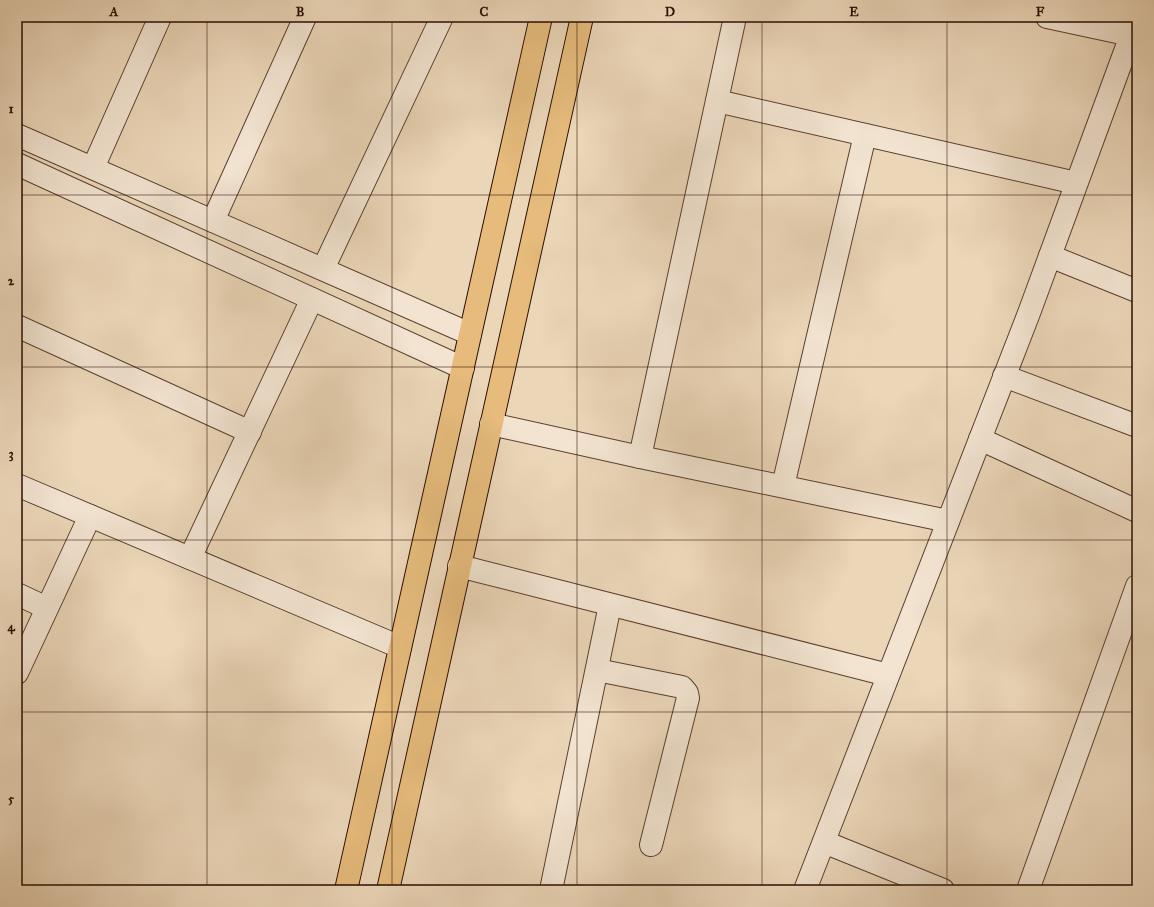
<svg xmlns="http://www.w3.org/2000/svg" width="1154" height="907" font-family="'IM FELL Great Primer',serif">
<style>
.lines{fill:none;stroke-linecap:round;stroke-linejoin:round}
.minor-casing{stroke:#5a3f2e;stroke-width:24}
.major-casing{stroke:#2a0d00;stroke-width:24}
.minor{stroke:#f2e4d1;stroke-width:22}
.major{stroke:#e6bb7c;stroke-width:22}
.grid{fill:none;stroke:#2a0d00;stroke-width:1;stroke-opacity:0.55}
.neatline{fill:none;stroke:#2a0d00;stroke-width:1.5}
.grid-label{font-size:13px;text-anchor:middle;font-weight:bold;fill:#2a0d00}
</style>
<rect width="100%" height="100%" fill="#ebd6b8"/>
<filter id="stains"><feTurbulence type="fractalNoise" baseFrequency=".005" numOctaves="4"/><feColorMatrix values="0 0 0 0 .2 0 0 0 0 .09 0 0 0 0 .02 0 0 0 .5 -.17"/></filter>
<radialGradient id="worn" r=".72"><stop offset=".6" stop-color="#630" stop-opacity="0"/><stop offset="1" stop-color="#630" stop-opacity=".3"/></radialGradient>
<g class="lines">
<defs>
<g id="minor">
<path d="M1047,17L1131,35"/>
<path d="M717,101L1076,183"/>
<path d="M17,135L470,334"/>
<path d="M17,164L463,368"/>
<path d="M93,168L160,17"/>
<path d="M213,221L305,17"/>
<path d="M1050,256L1137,291"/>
<path d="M323,269L442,17"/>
<path d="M17,326L250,432"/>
<path d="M1004,376L1137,426"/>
<path d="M491,424L640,457L948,521"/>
<path d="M980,439L1137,511"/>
<path d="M640,457L735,17"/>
<path d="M17,485L400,647"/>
<path d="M783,486L865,135"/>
<path d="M190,558L312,299"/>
<path d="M459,566L888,675"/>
<path d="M17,594L47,608"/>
<path d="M597,670L682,687L687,693L688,698L651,845"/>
<path d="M17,673L90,516"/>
<path d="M824,842L943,890"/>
<path d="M551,890L610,605"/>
<path d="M805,890L1029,313L1137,19"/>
<path d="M1028,890L1137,586"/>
</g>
<g id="major">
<path d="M346,890L541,17"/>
<path d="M388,890L582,17"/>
</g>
</defs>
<use href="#minor" class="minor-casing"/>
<use href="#major" class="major-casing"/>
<use href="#minor" class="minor"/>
<use href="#major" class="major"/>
</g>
<path class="grid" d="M207,17V890M392,17V890M577,17V890M762,17V890M947,17V890M17,195H1137M17,367H1137M17,540H1137M17,712H1137"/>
<rect width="1154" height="907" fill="none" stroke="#ebd6b8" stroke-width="44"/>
<rect x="22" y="22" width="1110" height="863" class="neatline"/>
<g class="grid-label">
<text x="114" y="16">A</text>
<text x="300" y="16">B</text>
<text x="484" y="16">C</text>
<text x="670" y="16">D</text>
<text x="854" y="16">E</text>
<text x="1040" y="16">F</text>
<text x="11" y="113">1</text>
<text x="11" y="285">2</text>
<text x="11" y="458">3</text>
<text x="11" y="631">4</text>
<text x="11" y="803">5</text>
</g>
<rect width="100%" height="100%" filter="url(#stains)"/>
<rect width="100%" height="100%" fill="url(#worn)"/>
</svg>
